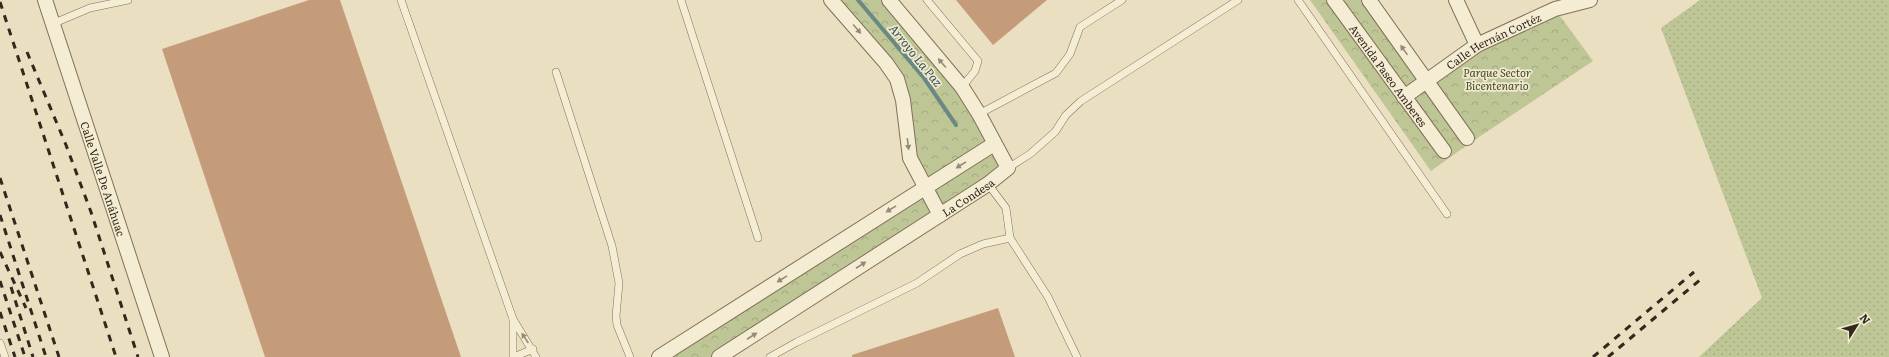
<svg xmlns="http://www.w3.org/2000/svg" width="1889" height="357" font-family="Literata,serif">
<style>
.grass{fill:url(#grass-dots)}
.forest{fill:url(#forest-crowns)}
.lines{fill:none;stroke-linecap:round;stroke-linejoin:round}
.stream{stroke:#6b8983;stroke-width:4}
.building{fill:#c59c7a}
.lane-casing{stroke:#81715a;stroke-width:8}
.street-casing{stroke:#81715a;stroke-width:16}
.lane{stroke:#f5edd3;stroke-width:7}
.street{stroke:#f5edd3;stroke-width:14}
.rail{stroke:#32281d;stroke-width:3;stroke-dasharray:7 7;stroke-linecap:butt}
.oneway{fill:#948a78}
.labels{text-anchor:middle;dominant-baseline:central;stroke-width:3.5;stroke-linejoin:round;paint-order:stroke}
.street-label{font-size:11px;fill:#32281d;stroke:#f2e9d0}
.park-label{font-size:11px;font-style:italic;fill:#414d25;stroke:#f2e9d0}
.water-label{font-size:12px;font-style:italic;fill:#2d5150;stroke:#f2e9d0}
</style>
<defs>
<pattern id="grass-dots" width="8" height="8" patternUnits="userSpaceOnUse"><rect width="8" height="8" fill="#bfc696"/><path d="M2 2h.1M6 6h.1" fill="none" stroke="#a5aa81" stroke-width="1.8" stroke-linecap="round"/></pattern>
<pattern id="forest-crowns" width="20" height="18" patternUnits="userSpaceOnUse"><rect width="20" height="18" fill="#bfc696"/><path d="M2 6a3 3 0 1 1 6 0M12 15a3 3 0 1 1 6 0" fill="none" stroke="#a5aa81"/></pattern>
</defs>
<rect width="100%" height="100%" fill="#eadfc1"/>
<path class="grass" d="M1700,0H1889V357H1699L1762,298L1661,28Z"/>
<g class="forest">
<path d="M832,0H889L962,87L1008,168L719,357H659L924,188L897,79Z"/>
<path d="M1310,0H1369L1427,81L1555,9L1593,61L1470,143L1431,171Z"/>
</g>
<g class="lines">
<path class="stream" d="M858,0L924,78L956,125"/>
</g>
<g class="building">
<path d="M309,0H340L461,357H265L162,49Z"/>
<path d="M956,0H1047L993,45Z"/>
<path d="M998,308L1015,357H852V355Z"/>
</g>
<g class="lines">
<defs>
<g id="lane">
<path d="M401,0L513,319L536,357"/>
<path d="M681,0L758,238"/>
<path d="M927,0L978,61L975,71L962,87"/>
<path d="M1298,0L1447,214"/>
<path d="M52,24L90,8L128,0"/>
<path d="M556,72L612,246L619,283L616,316L617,325L630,357"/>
<path d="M979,114L1056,73L1070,54L1080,27L1122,0"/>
<path d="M1008,168L1030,154L1055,132L1066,115L1081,101L1238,0"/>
<path d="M988,184L1006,208L1010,238L1048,297L1077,357"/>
<path d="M513,319V357"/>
<path d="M0,343L5,357"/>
<path d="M514,357L533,349"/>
<path d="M770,357L797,342L917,283L960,254L983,244L1010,238"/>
</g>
<g id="street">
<path id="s1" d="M45,0L162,357"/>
<path d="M831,0L886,63L897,79L903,100L910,158L940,215"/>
<path id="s2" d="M1334,0L1444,151"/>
<path d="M1369,0L1467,138"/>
<path d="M1456,0L1477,45"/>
<path id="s3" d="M1404,97L1477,45L1555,9L1590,0"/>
<path d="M659,357L994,144"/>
<path id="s4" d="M719,357L988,184L1008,168L979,114L962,87L889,0"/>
</g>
</defs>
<use href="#lane" class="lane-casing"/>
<use href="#street" class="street-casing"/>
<use href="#lane" class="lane"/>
<use href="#street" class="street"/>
<g class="rail">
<path d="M0,2L116,357"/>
<path d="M27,52L66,145L91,212L138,357"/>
<path d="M0,178L59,357"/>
<path d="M0,215L46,357"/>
<path d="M0,252L26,308"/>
<path d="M0,281L25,357"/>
<path d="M11,287L33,357"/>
<path d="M0,312L15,357"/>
<path d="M1593,357L1694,272"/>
<path d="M1608,357L1701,279"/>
</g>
</g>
<defs><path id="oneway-solid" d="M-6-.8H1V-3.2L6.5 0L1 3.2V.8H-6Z"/></defs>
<g class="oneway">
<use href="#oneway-solid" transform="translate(857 29) rotate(49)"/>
<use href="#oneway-solid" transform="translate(1404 50) rotate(-125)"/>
<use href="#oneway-solid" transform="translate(942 63) rotate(-130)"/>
<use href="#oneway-solid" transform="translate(908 144) rotate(83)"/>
<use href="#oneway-solid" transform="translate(961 165) rotate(148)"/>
<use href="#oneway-solid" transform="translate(891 209) rotate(148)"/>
<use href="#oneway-solid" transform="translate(861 265) rotate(-33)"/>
<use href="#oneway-solid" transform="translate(782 279) rotate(148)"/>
<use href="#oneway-solid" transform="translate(752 336) rotate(-33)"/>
<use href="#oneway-solid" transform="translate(525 338) rotate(-124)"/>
</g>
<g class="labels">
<g class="street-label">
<text stroke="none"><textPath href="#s3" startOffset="106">Calle Hernán Cortéz</textPath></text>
<text stroke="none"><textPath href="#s2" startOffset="93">Avenida Paseo Amberes</textPath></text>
<text stroke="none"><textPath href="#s1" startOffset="188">Calle Valle De Anáhuac</textPath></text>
<text stroke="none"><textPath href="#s4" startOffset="296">La Condesa</textPath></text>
</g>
<g class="park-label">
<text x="1497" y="72">Parque Sector<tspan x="1497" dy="13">Bicentenario</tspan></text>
</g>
<g class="water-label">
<text transform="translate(916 55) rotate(51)">Arroyo La Paz</text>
</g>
</g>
<g transform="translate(1857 325) rotate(53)" stroke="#f2e9d0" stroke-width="3" paint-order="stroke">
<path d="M0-3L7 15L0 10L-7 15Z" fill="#32281d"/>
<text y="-6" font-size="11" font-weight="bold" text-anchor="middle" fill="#32281d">N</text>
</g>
</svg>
